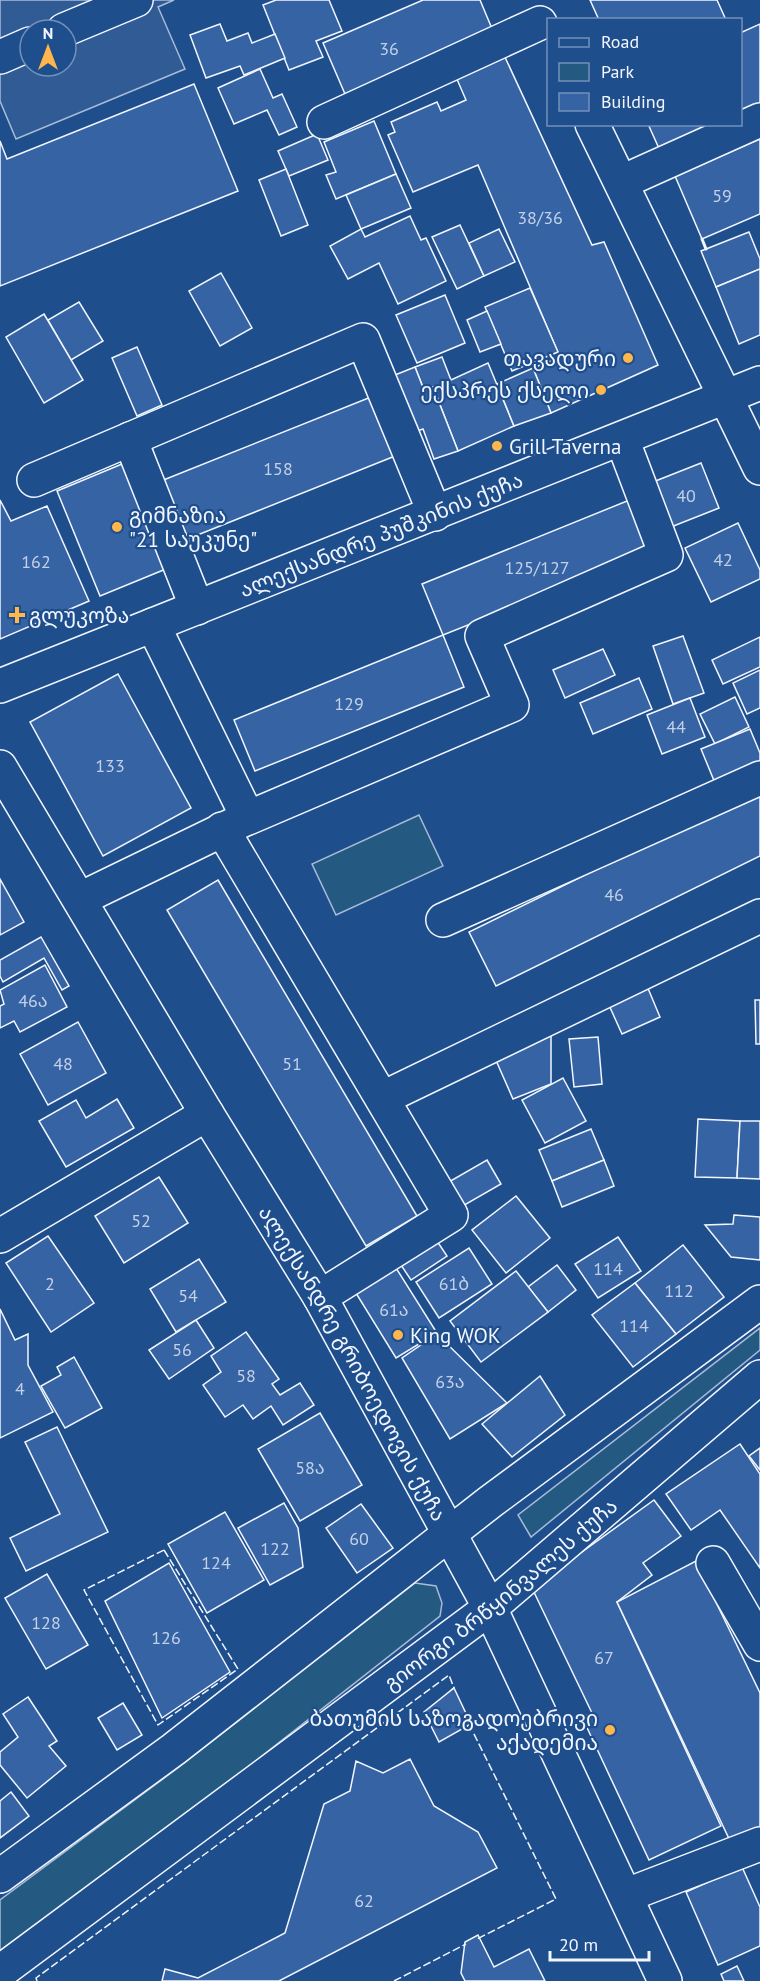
<svg xmlns="http://www.w3.org/2000/svg" width="760" height="1981" font-family="'PT Sans','Noto Sans Georgian',sans-serif">
<style>
.green{fill:#245a82;stroke:#a8bbd7;stroke-width:1.5}
.parking{fill:#305b95;stroke:#a8bbd7;stroke-width:1.5;fill-rule:evenodd}
.building{fill:#3563a3;stroke:#f2f6ff;stroke-width:1.5}
.lines{fill:none;stroke-linecap:round;stroke-linejoin:round}
.minor-casing{stroke:#f2f6ff;stroke-width:36}
.minor{stroke:#1f4e8c;stroke-width:33}
.fence{stroke:#f2f6ff;stroke-width:1.5;stroke-dasharray:8 3;stroke-linecap:butt}
.wall{stroke:#f2f6ff;stroke-width:3}
.poi-dot{fill:#ffb74d;stroke:#1f4e8c;stroke-width:2}
.labels{text-anchor:middle;dominant-baseline:central;stroke-width:4.5;stroke-linejoin:round;paint-order:stroke}
.number-label{font-size:18px;fill:#c3d1e8}
.poi-label{font-size:21px;fill:#f2f6ff;stroke:#1f4e8c;text-anchor:start}
.street-label{font-size:21px;fill:#f2f6ff;stroke:#1f4e8c}
</style>
<rect width="100%" height="100%" fill="#1f4e8c"/>
<g class="green">
<path d="M419,815L443,866L336,915L312,864Z"/>
<path d="M760,1328V1350L531,1537L518,1515Z"/>
<path d="M415,1583L436,1586L442,1603L440,1616L201,1804L0,1951V1900L179,1767Z"/>
</g>
<path class="parking" d="M0,0H174L158,7L185,69L16,139L0,101ZM30,30H66V66H30Z"/>
<g class="building">
<path d="M276,0H329L342,31L316,41L323,57L289,70L263,5Z"/>
<path d="M423,0H480L493,31L345,94L323,43Z"/>
<path d="M590,0H717L726,20H599Z"/>
<path d="M220,24L227,41L248,33L252,43L275,34L285,58L244,75L240,66L206,78L190,35Z"/>
<path d="M760,24V110L740,119V33Z"/>
<path d="M504,55L592,245L604,242L658,365L551,413L533,368L560,357L478,165L413,192L388,135L395,132L391,122L437,102L441,111L466,100L456,77Z"/>
<path d="M260,69L273,98L282,94L297,127L279,135L267,110L234,124L218,88Z"/>
<path d="M194,84L238,191L0,286V141L7,159Z"/>
<path d="M374,121L396,174L336,199L326,175L336,172L324,142Z"/>
<path d="M648,124H728L662,155Z"/>
<path d="M317,134L328,160L289,176L278,151Z"/>
<path d="M760,139V214L702,239L675,176Z"/>
<path d="M286,169L308,225L281,236L259,180Z"/>
<path d="M396,174L411,208L361,229L346,195Z"/>
<path d="M410,216L421,240L426,238L446,281L398,304L379,263L348,279L330,246L361,229L365,237Z"/>
<path d="M460,225L484,276L457,289L432,237Z"/>
<path d="M499,229L515,262L484,276L469,243Z"/>
<path d="M749,232L760,259V269L716,287L701,251Z"/>
<path d="M760,269V335L739,344L716,287Z"/>
<path d="M221,273L252,328L220,346L189,291Z"/>
<path d="M530,288L558,352L512,371L485,307Z"/>
<path d="M445,295L465,343L417,363L396,315Z"/>
<path d="M79,302L103,341L71,360L48,320Z"/>
<path d="M487,311L501,344L480,352L467,320Z"/>
<path d="M44,314L83,380L44,403L6,337Z"/>
<path d="M137,347L162,405L137,416L112,358Z"/>
<path d="M442,357L451,380L488,363L514,426L458,451L433,387L424,390L415,367Z"/>
<path d="M415,367L424,390L433,387L458,451L434,459L423,429L406,435L385,379Z"/>
<path d="M533,368L551,413L514,426L497,384Z"/>
<path d="M376,395L400,454L180,542L156,483Z"/>
<path d="M134,459L178,564L100,596L57,491Z"/>
<path d="M701,463L719,508L671,527L653,482Z"/>
<path d="M632,499L653,551L443,635L422,584Z"/>
<path d="M0,500L11,521L47,506L89,601L0,639Z"/>
<path d="M738,523L760,570V579L711,602L685,548Z"/>
<path d="M443,635L464,687L255,771L234,720Z"/>
<path d="M683,636L704,693L673,704L653,646Z"/>
<path d="M760,637V667L723,684L712,660Z"/>
<path d="M603,649L615,675L565,698L553,670Z"/>
<path d="M760,670V708L747,714L733,683Z"/>
<path d="M118,674L191,808L103,856L30,722Z"/>
<path d="M639,678L652,709L593,734L580,703Z"/>
<path d="M735,697L749,727L715,744L700,714Z"/>
<path d="M690,698L705,737L662,754L647,715Z"/>
<path d="M750,729L760,753V764L715,783L701,749Z"/>
<path d="M760,789V856L496,986L469,932Z"/>
<path d="M0,879L24,922L0,935Z"/>
<path d="M218,880L417,1216L366,1246L167,910Z"/>
<path d="M41,937L69,986L62,990L44,958L3,982L0,976V960Z"/>
<path d="M45,965L67,1007L20,1032L14,1021L0,1028V1006L4,1004L0,990Z"/>
<path d="M647,986L660,1017L622,1034L608,1003Z"/>
<path d="M755,1000H760V1044H756Z"/>
<path d="M78,1022L106,1073L48,1105L20,1054Z"/>
<path d="M551,1032V1084L513,1099L494,1056Z"/>
<path d="M598,1037L602,1084L574,1087L569,1039Z"/>
<path d="M563,1078L586,1121L545,1143L522,1100Z"/>
<path d="M117,1099L134,1128L66,1167L39,1121L76,1100L86,1118Z"/>
<path d="M698,1119L740,1121L737,1178L695,1177Z"/>
<path d="M740,1121H760V1179L737,1178Z"/>
<path d="M591,1129L604,1160L552,1181L539,1150Z"/>
<path d="M487,1160L501,1184L461,1207L447,1183Z"/>
<path d="M604,1160L614,1186L562,1207L552,1181Z"/>
<path d="M159,1177L188,1223L124,1263L95,1216Z"/>
<path d="M516,1196L550,1238L506,1273L472,1230Z"/>
<path d="M734,1215L760,1217V1260L731,1257L705,1225L733,1224Z"/>
<path d="M433,1235L447,1256L411,1280L397,1259Z"/>
<path d="M48,1236L94,1303L51,1332L6,1263Z"/>
<path d="M618,1237L641,1271L598,1298L575,1264Z"/>
<path d="M683,1245L724,1297L676,1334L635,1283Z"/>
<path d="M469,1248L492,1284L439,1318L416,1282Z"/>
<path d="M199,1259L226,1302L176,1332L150,1289Z"/>
<path d="M391,1260L437,1333L396,1358L351,1285Z"/>
<path d="M557,1265L576,1290L548,1312L528,1287Z"/>
<path d="M516,1271L548,1312L481,1362L450,1321Z"/>
<path d="M635,1283L676,1334L633,1367L592,1315Z"/>
<path d="M0,1309L15,1340L28,1334V1365L53,1412L0,1438Z"/>
<path d="M196,1320L214,1348L169,1379L149,1350Z"/>
<path d="M246,1332L279,1379L272,1384L280,1395L300,1383L314,1405L283,1425L271,1406L253,1419L243,1405L225,1417L203,1385L221,1372L211,1356Z"/>
<path d="M437,1334L507,1403L450,1439L402,1358Z"/>
<path d="M74,1357L102,1408L65,1428L41,1386L61,1375L57,1367Z"/>
<path d="M540,1376L565,1415L512,1457L482,1424Z"/>
<path d="M320,1413L362,1485L300,1521L258,1449Z"/>
<path d="M57,1427L108,1532L26,1571L10,1538L60,1514L25,1442Z"/>
<path d="M740,1444L760,1474V1568L720,1510L691,1530L666,1494Z"/>
<path d="M760,1448V1470L749,1456Z"/>
<path d="M654,1500L681,1536L643,1563L652,1575L617,1602L721,1826L649,1860L582,1717L592,1713L532,1588Z"/>
<path d="M284,1503L298,1528L303,1567L270,1585L238,1528Z"/>
<path d="M361,1504L393,1548L357,1573L326,1528Z"/>
<path d="M225,1512L264,1580L207,1613L168,1544Z"/>
<path d="M696,1561L760,1693V1832L732,1845L617,1602Z"/>
<path d="M169,1563L230,1672L162,1718L105,1601Z"/>
<path d="M47,1574L88,1645L46,1669L5,1598Z"/>
<path d="M454,1688L471,1724L439,1742L424,1712Z"/>
<path d="M28,1697L57,1741L49,1746L66,1766L27,1798L0,1765V1752L18,1737L3,1714Z"/>
<path d="M123,1703L142,1735L117,1750L98,1718Z"/>
<path d="M410,1759L434,1806L478,1832L497,1868L279,1981H162L165,1969L198,1978L285,1933L324,1804L350,1791L356,1761L383,1773Z"/>
<path d="M11,1792L29,1816L0,1838V1801Z"/>
<path d="M742,1867L760,1907V1946L718,1965L686,1892Z"/>
<path d="M478,1935L494,1967L529,1949L545,1981H465L461,1973L465,1942Z"/>
<path d="M737,1966L744,1981H724L721,1974Z"/>
</g>
<g class="lines">
<defs>
<g id="minor">
<path d="M64,30L136,0"/>
<path d="M0,57L30,44"/>
<path d="M324,122L540,23"/>
<path d="M592,124L760,468"/>
<path d="M622,182L760,120"/>
<path d="M130,439L197,608"/>
<path d="M34,480L363,340L435,514"/>
<path d="M153,625L248,818L512,705L482,636L666,555L622,439"/>
<path id="s1" d="M0,686L760,383"/>
<path id="s2" d="M0,767L207,1114L320,1297L490,1608L665,1981"/>
<path d="M222,829L451,1215L320,1297"/>
<path d="M80,899L243,820"/>
<path d="M443,920L760,778"/>
<path d="M383,1098L760,916"/>
<path d="M0,1236L207,1114"/>
<path d="M713,1563L760,1644"/>
<path d="M0,1876L174,1749L490,1502L760,1302"/>
<path d="M627,1895L760,1844"/>
<path id="s3" d="M0,1972L490,1608L760,1377"/>
</g>
</defs>
<use href="#minor" class="minor-casing"/>
<use href="#minor" class="minor"/>
<g class="fence">
<path d="M164,1550L238,1669L158,1725L84,1590Z"/>
<path d="M469,1724L556,1899L477,1939"/>
<path d="M37,1981L36,1978L449,1675L454,1688L451,1690"/>
<path d="M394,1981L466,1944"/>
</g>
<path class="wall" d="M702,239L706,249"/>
</g>
<g class="poi-dot">
<circle cx="628" cy="358" r="6"/>
<circle cx="601" cy="390" r="6"/>
<circle cx="497" cy="446" r="6"/>
<circle cx="117" cy="527" r="6"/>
<path d="M14 606h6v6h6v6h-6v6h-6v-6h-6v-6h6z"/>
<circle cx="398" cy="1335" r="6"/>
<circle cx="610" cy="1730" r="6"/>
</g>
<g class="labels">
<g class="number-label">
<text x="389" y="48">36</text>
<text x="722" y="195">59</text>
<text x="540" y="217">38/36</text>
<text x="278" y="468">158</text>
<text x="686" y="495">40</text>
<text x="723" y="559">42</text>
<text x="36" y="561">162</text>
<text x="537" y="567">125/127</text>
<text x="349" y="703">129</text>
<text x="676" y="726">44</text>
<text x="110" y="765">133</text>
<text x="614" y="894">46</text>
<text x="33" y="1000">46ა</text>
<text x="63" y="1063">48</text>
<text x="292" y="1063">51</text>
<text x="141" y="1220">52</text>
<text x="608" y="1268">114</text>
<text x="50" y="1283">2</text>
<text x="454" y="1283">61ბ</text>
<text x="679" y="1290">112</text>
<text x="188" y="1295">54</text>
<text x="394" y="1309">61ა</text>
<text x="634" y="1325">114</text>
<text x="182" y="1349">56</text>
<text x="246" y="1375">58</text>
<text x="450" y="1381">63ა</text>
<text x="20" y="1388">4</text>
<text x="310" y="1467">58ა</text>
<text x="359" y="1538">60</text>
<text x="275" y="1548">122</text>
<text x="216" y="1562">124</text>
<text x="46" y="1622">128</text>
<text x="166" y="1637">126</text>
<text x="604" y="1657">67</text>
<text x="364" y="1900">62</text>
</g>
<g class="poi-label">
<text x="616" y="358" text-anchor="end">თავადური</text>
<text x="589" y="390" text-anchor="end">ექსპრეს ქსელი</text>
<text x="509" y="446">Grill Taverna</text>
<text x="129" y="515">გიმნაზია<tspan x="129" dy="24">"21 საუკუნე"</tspan></text>
<text x="29" y="615">გლუკოზა</text>
<text x="410" y="1335">King WOK</text>
<text x="598" y="1718" text-anchor="end">ბათუმის საზოგადოებრივი<tspan x="598" dy="24">აქადემია</tspan></text>
</g>
<g class="street-label">
<text stroke="none"><textPath href="#s1" startOffset="410">ალექსანდრე პუშკინის ქუჩა</textPath></text>
<text stroke="none"><textPath href="#s2" startOffset="693">ალექსანდრე გრიბოედოვის ქუჩა</textPath></text>
<text stroke="none"><textPath href="#s3" startOffset="627">გიორგი ბრწყინვალეს ქუჩა</textPath></text>
</g>
</g>
<rect x="547" y="18" width="195" height="108" fill="#1f4e8c" stroke="#7391ba" stroke-width="1.5"/>
<rect x="559" y="38" width="30" height="9" fill="#1f4e8c" stroke="#7391ba" stroke-width="1.5"/>
<text x="601" y="48" font-size="18" fill="#f2f6ff">Road</text>
<rect x="559" y="63" width="30" height="18" fill="#245a82" stroke="#7391ba" stroke-width="1.5"/>
<text x="601" y="78" font-size="18" fill="#f2f6ff">Park</text>
<rect x="559" y="93" width="30" height="18" fill="#3563a3" stroke="#7391ba" stroke-width="1.5"/>
<text x="601" y="108" font-size="18" fill="#f2f6ff">Building</text>
<g transform="translate(48 48)"><circle r="28" fill="#1f4e8c" stroke="#7391ba" stroke-width="1.5"/>
<path d="M0-4.5L10 22L0 15L-10 22Z" fill="#ffb74d"/>
<text y="-9" font-size="16" font-weight="bold" text-anchor="middle" fill="#f2f6ff">N</text>
</g>
<path d="M550 1951v9h99v-9" fill="none" stroke="#f2f6ff" stroke-width="3"/>
<text x="559" y="1951" font-size="18" fill="#f2f6ff" stroke="#1f4e8c" stroke-width="4.5" paint-order="stroke">20 m</text>
</svg>
